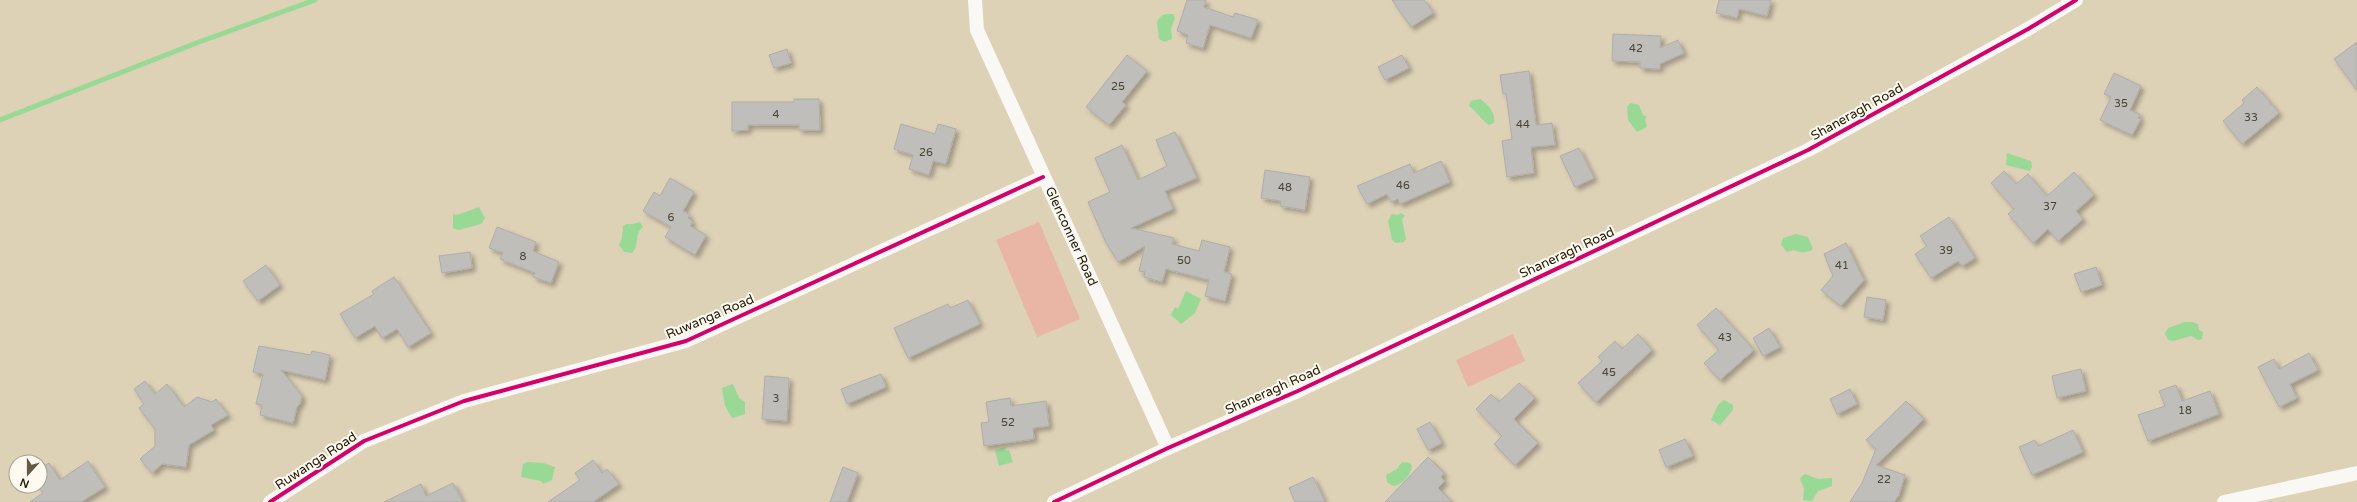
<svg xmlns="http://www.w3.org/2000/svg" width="2357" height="502" font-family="'Varela Round',sans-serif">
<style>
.green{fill:#e9b5a4}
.water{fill:#98d995}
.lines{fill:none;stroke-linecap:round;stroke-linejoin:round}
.stream{stroke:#98d995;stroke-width:5}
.building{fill:#c0bebb;stroke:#afada9;filter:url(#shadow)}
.minor{stroke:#faf8f4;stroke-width:14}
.cycleway-casing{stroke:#fefaf0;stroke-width:6}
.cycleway{stroke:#d6006c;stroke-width:4}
.labels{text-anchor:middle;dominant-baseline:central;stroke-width:4;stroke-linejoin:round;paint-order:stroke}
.number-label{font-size:11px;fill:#4a4334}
.street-label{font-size:13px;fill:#221a07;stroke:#fefaf0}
</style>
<defs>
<filter id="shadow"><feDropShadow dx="3.5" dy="3.5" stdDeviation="2" flood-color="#0004"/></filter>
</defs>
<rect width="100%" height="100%" fill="#ddd1b6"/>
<g class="green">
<path d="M1039,222L1080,319L1037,337L996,240Z"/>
<path d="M1513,334L1525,361L1468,387L1456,360Z"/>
</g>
<g class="water">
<path d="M1166,14H1173L1175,18L1171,29L1172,39L1164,42L1159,39L1157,22L1161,16Z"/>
<path d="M1480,99C1489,105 1496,114 1494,123L1489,125C1480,118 1476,111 1469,106L1471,101Z"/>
<path d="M1630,103L1639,105L1643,115L1647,117L1645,119L1647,127L1637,132L1628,120L1627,107Z"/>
<path d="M2007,153L2031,161L2032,167L2030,171L2006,165Z"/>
<path d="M479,207L485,218L481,224L459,230L453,228V214L457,215Z"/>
<path d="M1401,213L1405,216L1402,219L1406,239L1404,242L1396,243L1392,240L1388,221L1392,214L1398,215Z"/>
<path d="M640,222L643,227C634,234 640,245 632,253L624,252L619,245L622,238L623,226L626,224H633Z"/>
<path d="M1796,234L1808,237L1813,249C1808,253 1800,253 1794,250L1787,252L1781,245L1783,238Z"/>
<path d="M1186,291L1201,299L1195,313L1181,324L1171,315L1175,307L1178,309Z"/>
<path d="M2185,322H2192L2198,324L2199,330L2203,332L2202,339L2198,340L2191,336L2173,341L2168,340L2165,333L2168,328Z"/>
<path d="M733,384L739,398L745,402V414L732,418L725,406L722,388Z"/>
<path d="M1724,400L1733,405V410L1720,425L1711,420L1718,405Z"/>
<path d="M1005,447L1006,451L1009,450L1013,462L999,466L995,450Z"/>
<path d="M527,462L543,463L555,467L552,480L543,484L541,481L521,477L523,464Z"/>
<path d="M1402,462L1410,463L1412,466C1411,475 1402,485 1393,486L1387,482L1386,475L1397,469Z"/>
<path d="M1805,474L1818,479L1832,478V486L1818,491L1812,501L1803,500L1804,489L1800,478Z"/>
</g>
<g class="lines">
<path class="stream" d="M0,120L199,42L315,0"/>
</g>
<g class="building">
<path d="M1187,0H1206L1204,7L1233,17L1235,13L1258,20L1251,38L1210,25L1203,48L1186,43L1188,35L1177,31Z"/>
<path d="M1392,0H1424L1433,13L1411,27Z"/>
<path d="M1719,0H1771L1767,16L1739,9L1737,18L1716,13Z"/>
<path d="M1613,34L1661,36L1660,48L1678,40L1684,53L1660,64V69L1640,68V62L1612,61Z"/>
<path d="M2357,42V90L2334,59Z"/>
<path d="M787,49L791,63L774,68L769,55Z"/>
<path d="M1127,55L1147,71L1122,102L1126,105L1109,125L1086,107Z"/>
<path d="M1402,55L1409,68L1385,80L1378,67Z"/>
<path d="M1529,71L1536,125L1552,123L1555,145L1531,147L1534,173L1507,177L1502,141L1512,139L1506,94H1503L1500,75Z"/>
<path d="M2114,73L2141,86L2130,110L2140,114L2138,118L2141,119L2132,135L2100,120L2111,97L2104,94Z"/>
<path d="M2257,87L2279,113L2242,144L2223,121L2244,103L2242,100Z"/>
<path d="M794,99H819L820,130H799V125H748V130L732,131V102H794Z"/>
<path d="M901,124L935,134L938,124L956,129L946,164L933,161L929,175L909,169L913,155L894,149Z"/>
<path d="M1175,132L1197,178L1165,191L1173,209L1131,228L1174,238L1172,244L1199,251L1202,240L1230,247L1224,272L1232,274L1225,301L1205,296L1209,280L1166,269L1162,282L1144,277L1145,272L1139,271L1145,246L1118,262L1106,243L1088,202L1110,192L1095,158L1122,145L1138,180L1167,166L1156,140Z"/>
<path d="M1579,148L1594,178L1575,187L1560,156Z"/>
<path d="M1441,161L1450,182L1400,204L1398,199L1391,202L1387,194L1367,204L1357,186L1410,164L1414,173Z"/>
<path d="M1265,170L1310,177L1305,210L1280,206L1281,201L1261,198Z"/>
<path d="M2004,171L2016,184L2028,174L2047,196L2074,172L2094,195L2076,211L2083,219L2058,241L2048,229L2033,243L2008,214L2014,209L1991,183Z"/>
<path d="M670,178L694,192L683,211L690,215L688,218L693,222L690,226L706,235L695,255L665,237L671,227L643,211L654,192L660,196Z"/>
<path d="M1949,217L1975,258L1962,266L1958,261L1931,278L1915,254L1927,246L1920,236Z"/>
<path d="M497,227L536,242L533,251L559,262L551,283L533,277L535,273L500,259L503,253L489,248Z"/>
<path d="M1846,243L1864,280L1841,306L1821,290L1833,276L1824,254Z"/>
<path d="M470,252L472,268L442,273L439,256Z"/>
<path d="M266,265L280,285L258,301L243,281Z"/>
<path d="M2096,267L2102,285L2081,292L2074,274Z"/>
<path d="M394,277L431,333L408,347L397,329L382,338L375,326L355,338L340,314L374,294L372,291Z"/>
<path d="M1867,297L1886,300L1883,320L1864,317Z"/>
<path d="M968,300L980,324L908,358L894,328L948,304L950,308Z"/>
<path d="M1716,308L1754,350L1720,380L1704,363L1719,350L1697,325Z"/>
<path d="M1769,328L1780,347L1763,356L1753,338Z"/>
<path d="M1638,334L1652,350L1596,402L1578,383L1602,361L1598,357L1615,341L1622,349Z"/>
<path d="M259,346L311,355L312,351L330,355L325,380L281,370L302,396L300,404L297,407L293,423L260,415L262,405L256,404L263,374L253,372Z"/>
<path d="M2309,353L2318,370L2290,384L2297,398L2279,407L2258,367L2274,359L2279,369Z"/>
<path d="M2081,369L2086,391L2057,398L2052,376Z"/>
<path d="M881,374L886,387L847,404L841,389Z"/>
<path d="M765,376L789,378L787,421L762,419Z"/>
<path d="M145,381L155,394L167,384L184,407L197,397L212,402L216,399L228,415L211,425L214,430L189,445L186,467L162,464L152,473L140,459L155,446V429L139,408L144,404L134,389Z"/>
<path d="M1519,383L1535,398L1514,419L1538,443L1515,465L1494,444L1502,436L1476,409L1491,394L1499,402Z"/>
<path d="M2176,385L2182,401L2210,391L2219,414L2148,441L2138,415L2165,406L2159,391Z"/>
<path d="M1850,389L1857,404L1837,414L1830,399Z"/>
<path d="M1010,398L1011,406L1046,401L1049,426L1033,428L1034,439L984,446L981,423L989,422L986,402Z"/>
<path d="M1906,401L1924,419L1876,465L1905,475L1899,495L1894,502H1850L1862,483L1876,449L1866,440Z"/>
<path d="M1430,422L1442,443L1428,450L1417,429Z"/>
<path d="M2073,430L2083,452L2032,475L2019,447L2035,440L2038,446Z"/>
<path d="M1685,439L1693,456L1666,467L1659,450Z"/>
<path d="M1428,457L1444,473L1441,477L1445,481L1438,488L1452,502H1385Z"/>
<path d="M593,460L602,473L607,469L619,484L593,502H548L580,480L575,473Z"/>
<path d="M88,461L105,487L81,502H30L43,493L40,489V469L49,463L60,480Z"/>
<path d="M843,467L858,473L847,502H830Z"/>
<path d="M1313,477L1325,502H1295L1289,488Z"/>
<path d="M453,483L463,502H384L421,484L426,496Z"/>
</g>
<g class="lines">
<g class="minor">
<path id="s1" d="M975,0L977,30L1168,448"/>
<path d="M270,502L364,441L464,401L686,341L1043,177"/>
<path d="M1054,502L1168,448L1300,390L1808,150L2028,29L2076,0"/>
<path d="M2224,502L2357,473"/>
</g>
<defs>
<g id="cycleway">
<path d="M270,502L364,441L464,401L686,341L1043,177"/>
<path d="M1054,502L1168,448L1300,390L1808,150L2028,29L2076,0"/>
</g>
</defs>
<use href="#cycleway" class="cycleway-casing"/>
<use href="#cycleway" class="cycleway"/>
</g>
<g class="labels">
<g class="number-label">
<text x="1636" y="48">42</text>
<text x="1118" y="86">25</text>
<text x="2121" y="103">35</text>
<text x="776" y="114">4</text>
<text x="2251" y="117">33</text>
<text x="1523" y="124">44</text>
<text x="926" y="152">26</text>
<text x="1403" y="185">46</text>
<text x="1285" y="187">48</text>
<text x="2050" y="206">37</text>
<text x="671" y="217">6</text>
<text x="1946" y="250">39</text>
<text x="523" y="256">8</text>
<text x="1184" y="260">50</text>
<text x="1842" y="265">41</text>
<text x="1725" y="337">43</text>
<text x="1609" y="372">45</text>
<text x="776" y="398">3</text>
<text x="2185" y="410">18</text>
<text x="1008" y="422">52</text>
<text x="1884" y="479">22</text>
</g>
<g class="street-label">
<text transform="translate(1857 112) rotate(-29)">Shaneragh Road</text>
<text stroke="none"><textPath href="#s1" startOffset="257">Glenconner Road</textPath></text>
<text transform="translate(1567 253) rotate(-25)">Shaneragh Road</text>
<text transform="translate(710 317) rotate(-23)">Ruwanga Road</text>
<text transform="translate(1273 390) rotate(-24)">Shaneragh Road</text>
<text transform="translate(316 461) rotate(-33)">Ruwanga Road</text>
</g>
</g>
<g transform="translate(28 474) rotate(201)"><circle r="19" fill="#fefaf0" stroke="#a6a093"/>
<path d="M0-3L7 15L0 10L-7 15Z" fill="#635a44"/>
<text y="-6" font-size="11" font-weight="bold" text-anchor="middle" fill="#221a07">N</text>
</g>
</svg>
